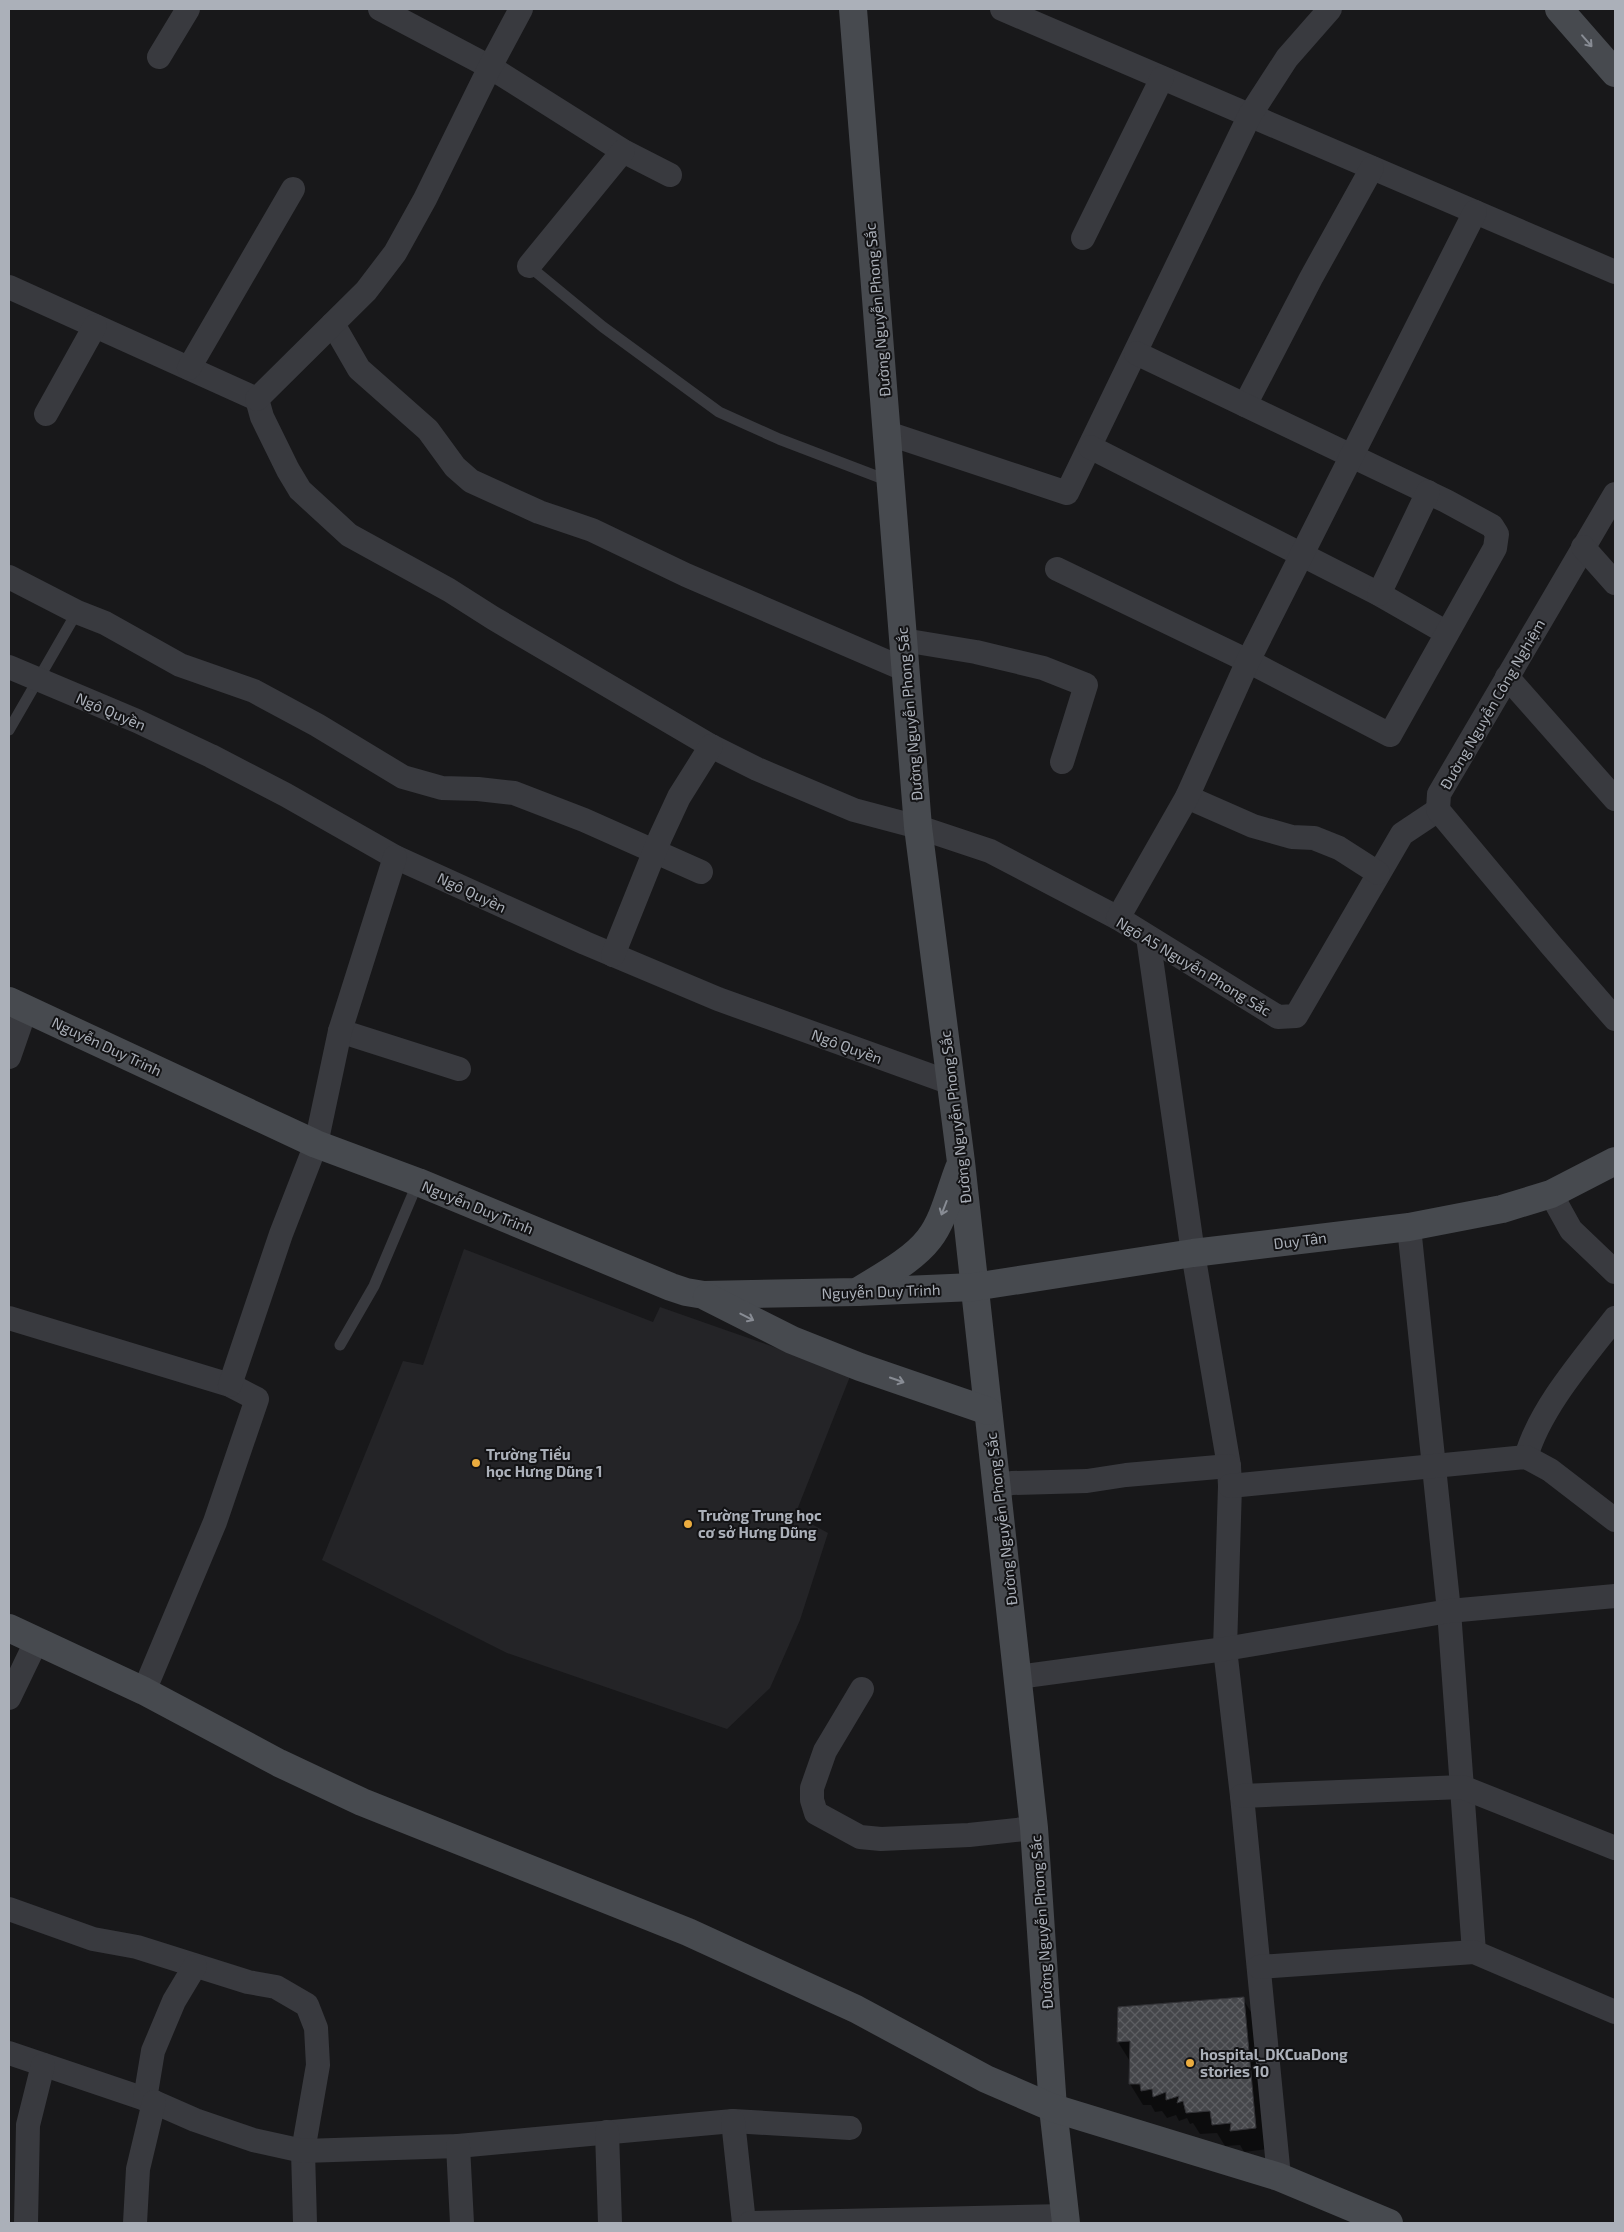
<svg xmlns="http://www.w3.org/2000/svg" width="1624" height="2232" font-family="'Exo 2',sans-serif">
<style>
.built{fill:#242427}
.shadow{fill:#0007}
.building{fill:url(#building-cross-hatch);stroke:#323236}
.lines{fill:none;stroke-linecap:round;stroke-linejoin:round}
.lane{stroke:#393a3f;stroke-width:11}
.street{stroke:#393a3f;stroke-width:24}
.secondary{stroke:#474a4f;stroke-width:28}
.oneway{stroke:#888c94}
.poi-dot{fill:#ebac3f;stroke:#131315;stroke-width:2}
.labels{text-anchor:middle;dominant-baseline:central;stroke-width:4;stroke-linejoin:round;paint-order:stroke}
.street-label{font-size:15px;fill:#abb0b9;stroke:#131315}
.poi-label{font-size:15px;font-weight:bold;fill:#abb0b9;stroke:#131315;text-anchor:start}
</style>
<defs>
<pattern id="building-cross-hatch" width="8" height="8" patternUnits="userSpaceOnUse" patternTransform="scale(1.25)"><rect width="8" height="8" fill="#45464a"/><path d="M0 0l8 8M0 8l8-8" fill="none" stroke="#5d5e62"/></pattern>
</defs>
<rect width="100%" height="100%" fill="#18181a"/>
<path class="built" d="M464,1249L653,1322L660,1307L851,1374L795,1515L828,1533L800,1620L770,1688L727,1729L507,1653L322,1560L403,1361L423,1365Z"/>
<path class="shadow" d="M1243,1999L1256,2020L1268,2149L1244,2152L1240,2145L1225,2146L1217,2133L1200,2134L1193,2123L1190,2124L1187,2118L1179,2121L1176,2115L1167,2118L1162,2111L1155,2112L1151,2105H1143L1130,2084L1131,2063L1118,2042Z"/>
<path class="building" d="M1244,1997L1256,2128L1230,2131L1231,2123L1212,2125L1210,2111L1186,2113L1183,2101L1177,2103L1179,2096L1166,2100V2092L1153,2097L1152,2089L1141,2091L1140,2084H1129L1130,2041L1117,2042L1118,2007Z"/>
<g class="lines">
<g class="lane">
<path d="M529,266L603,327L719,412L779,439L889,481"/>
<path d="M9,730L77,612"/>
<path d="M340,1345L374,1286L418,1182"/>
</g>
<g class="street">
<path d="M380,9L490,67L623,151L670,175"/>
<path d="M1002,9L1615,272"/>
<path d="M159,57L188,9"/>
<path d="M1083,238L1162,78"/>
<path d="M529,266L623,151"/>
<path d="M9,287L257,399L262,417L288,470L300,490L349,535L449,590L493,618L711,746L757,769L854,810L918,827L990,851L1118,918L1278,1017L1296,1016L1402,834L1438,810"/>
<path d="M333,324L359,369L428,430L455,467L471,481L539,512L592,530L686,575L906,670"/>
<path d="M189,368L293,189"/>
<path d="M257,399L366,291L395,253L425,199L490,67L521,9"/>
<path d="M1245,405L1311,278L1372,168"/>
<path d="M46,414L95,326"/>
<path d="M887,433L1067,493L1250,115L1287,58L1330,9"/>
<path d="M1090,447L1379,594L1447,633"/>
<path d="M1615,494L1439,794L1438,810L1550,944L1615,1019"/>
<path d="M1583,547L1615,583"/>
<path d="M1057,569L1248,661L1390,735L1495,548L1497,534L1492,526L1446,501L1136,353"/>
<path d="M9,577L77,612L105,623L180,665L254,691L317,725L403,777L442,788L478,789L514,793L584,820L701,872"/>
<path d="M1379,594L1428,492"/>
<path d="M903,640L976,652L1043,668L1086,685L1062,762"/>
<path d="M9,667L137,721L211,756L286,795L395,857L585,943L718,999L951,1083"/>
<path d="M1507,677L1615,799"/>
<path d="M1187,797L1253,826L1292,837L1314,838L1339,848L1378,873"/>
<path d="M1118,918L1187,797L1248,661L1475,212"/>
<path d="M1148,937L1193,1253L1229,1466L1230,1486L1225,1649L1242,1796L1279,2177"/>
<path d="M613,955L660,838L679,797L711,746"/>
<path d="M340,1031L459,1069"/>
<path d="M9,1057L26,1008"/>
<path d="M1551,1194L1571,1230L1615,1272"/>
<path d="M1409,1227L1449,1611L1474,1952"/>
<path d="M9,1318L230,1385L257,1399L215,1522L144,1691"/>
<path d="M230,1385L281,1234L316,1144L340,1031L395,857"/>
<path d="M1526,1457C1540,1408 1584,1358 1615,1318"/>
<path d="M998,1486L1012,1483L1087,1481L1126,1475L1229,1466"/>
<path d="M1230,1486L1526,1457L1550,1470L1615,1520"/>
<path d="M1018,1677L1225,1649L1449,1611L1615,1596"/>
<path d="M862,1689L825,1751L812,1788V1800L816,1813L860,1837L881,1839L969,1835L1034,1828"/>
<path d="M9,1698L36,1642"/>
<path d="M1242,1796L1462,1787L1615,1848"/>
<path d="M9,1909L93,1939L137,1947L248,1982L276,1987L307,2005L316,2028L318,2065L303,2151L305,2223"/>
<path d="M1259,1967L1474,1952L1615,2012"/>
<path d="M9,2053L154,2102L195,2120L253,2140L303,2151L458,2146L733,2121L850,2128"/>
<path d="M145,2099L153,2051L174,2001L195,1966"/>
<path d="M733,2121L744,2223"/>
<path d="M607,2132L610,2223"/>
<path d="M458,2146L462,2223"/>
<path d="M26,2223L28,2125L43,2065"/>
<path d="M135,2223L138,2169L154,2102"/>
<path d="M750,2223L1066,2216"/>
</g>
<g class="secondary">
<path d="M853,9L918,827L961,1162L1034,1828L1053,2108L1066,2223"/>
<path d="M1559,9L1615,73"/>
<path d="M9,1001L316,1144L418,1182L671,1287L686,1292L704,1295L857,1292L974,1287L1193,1253L1409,1227L1502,1209L1551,1194L1615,1161"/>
<path d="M857,1292C879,1278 912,1261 929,1239C944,1220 950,1191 959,1168"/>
<path d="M707,1297L792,1340L860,1367L988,1411"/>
<path d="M9,1628L144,1691L279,1763L362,1802L688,1932L856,2009L986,2079L1053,2108L1279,2177L1389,2223"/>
</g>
</g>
<defs><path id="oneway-shaft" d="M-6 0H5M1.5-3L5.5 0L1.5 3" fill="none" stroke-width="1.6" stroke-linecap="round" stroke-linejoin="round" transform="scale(1.25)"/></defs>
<g class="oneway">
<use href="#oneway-shaft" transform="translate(1587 41) rotate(49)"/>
<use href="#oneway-shaft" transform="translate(944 1208) rotate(111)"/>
<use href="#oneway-shaft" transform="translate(747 1317) rotate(27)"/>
<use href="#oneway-shaft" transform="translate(897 1380) rotate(19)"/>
</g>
<g class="poi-dot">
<circle cx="476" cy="1463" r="5"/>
<circle cx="688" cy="1524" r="5"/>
<circle cx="1190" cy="2063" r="5"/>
</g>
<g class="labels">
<g class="street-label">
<text transform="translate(877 310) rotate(-95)">Đường Nguyễn Phong Sắc</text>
<text transform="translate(1492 704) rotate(-60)">Đường Nguyễn Công Nghiệm</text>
<text transform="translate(111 711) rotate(23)">Ngô Quyền</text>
<text transform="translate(909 714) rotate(-95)">Đường Nguyễn Phong Sắc</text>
<text transform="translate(472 892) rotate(25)">Ngô Quyền</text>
<text transform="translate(1194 966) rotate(31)">Ngõ A5 Nguyễn Phong Sắc</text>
<text transform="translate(107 1046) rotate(25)">Nguyễn Duy Trinh</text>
<text transform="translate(847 1046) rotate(20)">Ngô Quyền</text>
<text transform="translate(955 1117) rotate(-97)">Đường Nguyễn Phong Sắc</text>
<text transform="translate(478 1207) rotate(22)">Nguyễn Duy Trinh</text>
<text transform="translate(1300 1240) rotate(-7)">Duy Tân</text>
<text transform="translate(881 1291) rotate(-2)">Nguyễn Duy Trinh</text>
<text transform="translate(1001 1519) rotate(-97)">Đường Nguyễn Phong Sắc</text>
<text transform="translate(1041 1922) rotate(-94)">Đường Nguyễn Phong Sắc</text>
</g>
<g class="poi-label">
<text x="486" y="1454">Trường Tiểu<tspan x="486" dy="17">học Hưng Dũng 1</tspan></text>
<text x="698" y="1515">Trường Trung học<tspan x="698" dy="17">cơ sở Hưng Dũng</tspan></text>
<text x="1200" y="2054">hospital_DKCuaDong<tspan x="1200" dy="17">stories 10</tspan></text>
</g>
</g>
<rect width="1624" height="2232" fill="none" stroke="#abb0b9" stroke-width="20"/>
</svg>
